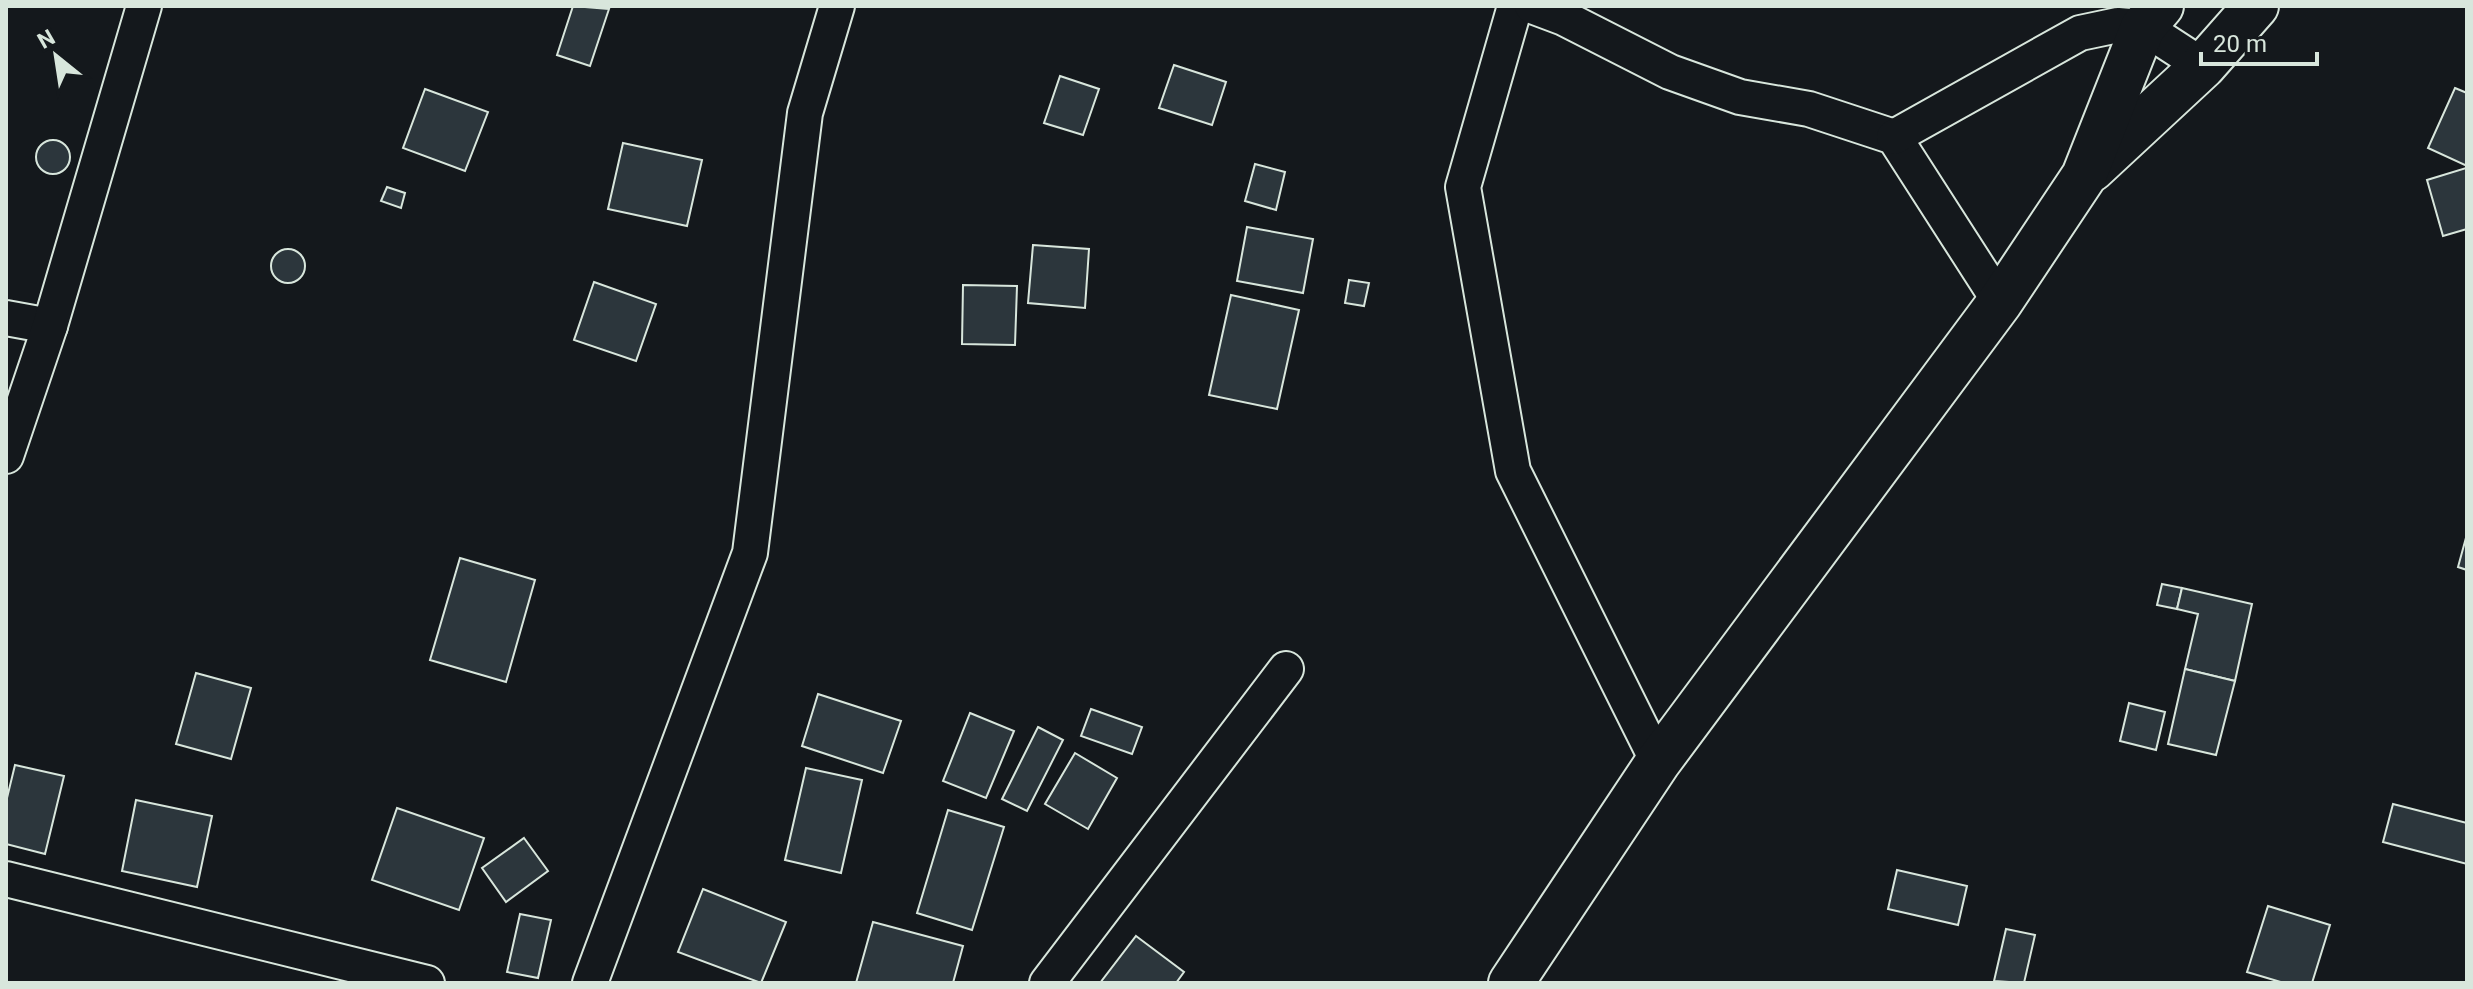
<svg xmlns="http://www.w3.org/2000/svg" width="2473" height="989" font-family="Roboto,sans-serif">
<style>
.building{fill:#2c363c;stroke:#d8e6dc;stroke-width:2}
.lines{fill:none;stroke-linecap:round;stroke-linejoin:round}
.street-casing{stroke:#d8e6dc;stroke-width:38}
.secondary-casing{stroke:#d8e6dc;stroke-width:48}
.street{stroke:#14181c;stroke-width:34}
.secondary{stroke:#14181c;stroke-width:44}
</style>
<rect width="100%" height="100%" fill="#14181c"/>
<g class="building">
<path d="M573,6L609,9L590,66L557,55Z"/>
<path d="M1174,65L1226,82L1212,125L1159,108Z"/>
<path d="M1060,76L1099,89L1083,135L1044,123Z"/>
<path d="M2455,88L2467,93V166L2428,148Z"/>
<path d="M425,89L488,112L465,171L403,148Z"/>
<circle cx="53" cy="157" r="17"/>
<path d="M623,143L702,160L687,226L608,209Z"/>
<path d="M1255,164L1285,172L1276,210L1245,201Z"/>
<path d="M2466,168L2467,229L2443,236L2427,180Z"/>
<path d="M387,187L405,193L401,208L381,201Z"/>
<path d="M1247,227L1313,239L1303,293L1237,281Z"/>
<path d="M1033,245L1089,249L1085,308L1028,303Z"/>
<circle cx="288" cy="266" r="17"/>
<path d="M1349,280L1369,283L1364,306L1345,303Z"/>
<path d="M594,282L656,304L636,361L574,340Z"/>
<path d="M963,285L1017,286L1015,345L962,344Z"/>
<path d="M1231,295L1299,310L1277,409L1209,395Z"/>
<path d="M2467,534V570L2458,567Z"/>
<path d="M460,558L535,580L506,682L430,660Z"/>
<path d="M2162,584L2182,588L2177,609L2157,605Z"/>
<path d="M2182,588L2252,604L2235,681L2185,669L2198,614L2177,609Z"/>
<path d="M2185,669L2235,681L2216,755L2168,744Z"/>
<path d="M196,673L251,688L231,759L176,744Z"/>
<path d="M818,694L901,721L883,773L802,746Z"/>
<path d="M2129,703L2165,712L2156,750L2120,741Z"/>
<path d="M1091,709L1142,727L1132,754L1081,736Z"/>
<path d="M970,713L1014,731L986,798L943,781Z"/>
<path d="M1038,727L1063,740L1027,811L1002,799Z"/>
<path d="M1075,753L1117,778L1088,829L1045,804Z"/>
<path d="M15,765L64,776L45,854L6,844V802Z"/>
<path d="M806,768L862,780L841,873L785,860Z"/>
<path d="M136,800L212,816L197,887L122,871Z"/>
<path d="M2393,804L2467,823V864L2383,842Z"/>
<path d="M397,808L484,838L459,910L372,880Z"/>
<path d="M948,810L1004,827L972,930L917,913Z"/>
<path d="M524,838L548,871L506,902L482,868Z"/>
<path d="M1897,870L1967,886L1958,925L1888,909Z"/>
<path d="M703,889L786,922L761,983L678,952Z"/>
<path d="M2268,906L2330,925L2312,983H2284L2247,972Z"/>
<path d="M520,914L551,920L538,978L507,972Z"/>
<path d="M873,922L963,946L953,983H856Z"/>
<path d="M2006,929L2035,935L2024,983L1994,981Z"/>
<path d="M1136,936L1184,972L1176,983H1100Z"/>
</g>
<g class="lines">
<defs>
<g id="street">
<path d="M1515,6L1463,187L1513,471L1658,762"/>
<path d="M1532,6L1564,18L1670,72L1740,97L1809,109L1894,137L2000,302"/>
<path d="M1894,137L2080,33L2118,25L2143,27L2203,66"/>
<path d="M6,318L50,326"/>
<path d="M6,456L50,326L144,6"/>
<path d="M6,879L427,983"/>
<path d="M590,983L750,553L805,113L837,6"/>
<path d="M1047,983L1286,669"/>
</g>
<g id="secondary">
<path d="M2092,169L2203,66L2256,6"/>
<path d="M1511,983L1658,762L2000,302L2084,176L2143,27L2161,6"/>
</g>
</defs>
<use href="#street" class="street-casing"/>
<use href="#secondary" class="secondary-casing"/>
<use href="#street" class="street"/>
<use href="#secondary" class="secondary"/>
</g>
<rect width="2473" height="989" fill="none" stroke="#d8e6dc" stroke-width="16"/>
<g transform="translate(56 56) rotate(330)" stroke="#14181c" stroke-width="6" paint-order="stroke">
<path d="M0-6L14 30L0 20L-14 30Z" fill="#d8e6dc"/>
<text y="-12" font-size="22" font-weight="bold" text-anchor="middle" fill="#d8e6dc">N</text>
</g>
<path d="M2201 52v12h116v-12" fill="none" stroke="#d8e6dc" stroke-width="4"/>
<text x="2213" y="52" font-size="24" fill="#d8e6dc" stroke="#14181c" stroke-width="6" paint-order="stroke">20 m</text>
</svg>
